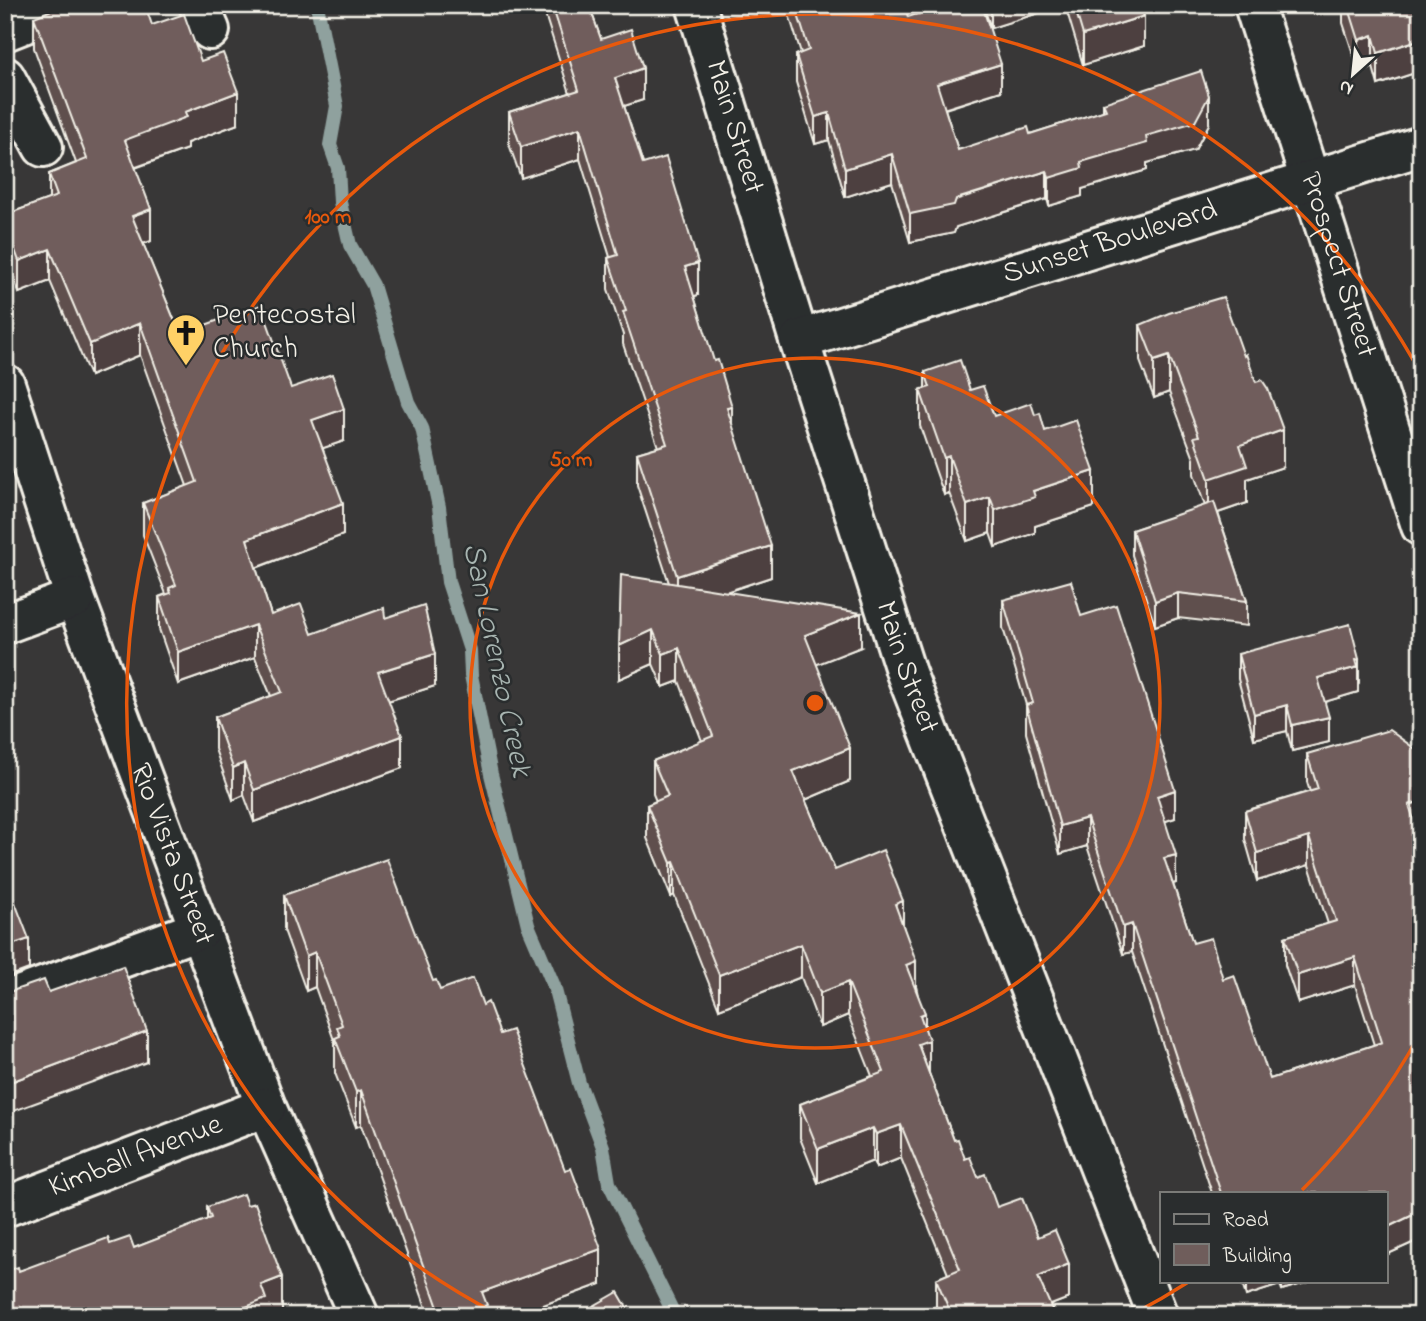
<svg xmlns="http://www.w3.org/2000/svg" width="1426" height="1321" font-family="'Indie Flower',sans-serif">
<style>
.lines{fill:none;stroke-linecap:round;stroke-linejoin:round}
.stream{stroke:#8fa19e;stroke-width:14}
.minor-casing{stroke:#f4f1e8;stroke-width:44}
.minor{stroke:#2a2d2e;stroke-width:38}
.wall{fill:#5f504e;stroke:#f4f1e8;stroke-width:2}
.shaded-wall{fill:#4e4140;stroke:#f4f1e8;stroke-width:2}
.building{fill:#6f5d5b;stroke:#f4f1e8;stroke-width:2}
.ring{fill:none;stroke:#e8590c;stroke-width:3.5}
.labels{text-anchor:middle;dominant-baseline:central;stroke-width:5;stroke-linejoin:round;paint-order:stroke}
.street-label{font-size:30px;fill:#f4f1e8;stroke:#2a2d2e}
.poi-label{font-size:30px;fill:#f4f1e8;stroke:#2a2d2e;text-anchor:start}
.water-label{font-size:32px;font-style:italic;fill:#a8b5b1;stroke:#2a2d2e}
.centre{fill:#e8590c;stroke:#2a2d2e;stroke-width:3.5}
.ring-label{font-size:21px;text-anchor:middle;font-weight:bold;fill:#e8590c;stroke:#2a2d2e;stroke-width:5;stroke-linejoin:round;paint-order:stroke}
</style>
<rect width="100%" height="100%" fill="#383737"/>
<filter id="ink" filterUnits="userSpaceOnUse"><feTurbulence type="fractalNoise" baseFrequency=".0143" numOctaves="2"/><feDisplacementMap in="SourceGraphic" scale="14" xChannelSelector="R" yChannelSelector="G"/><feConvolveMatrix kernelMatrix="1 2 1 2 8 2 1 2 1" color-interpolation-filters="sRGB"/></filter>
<g filter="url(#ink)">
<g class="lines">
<path class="stream" d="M317,5L337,106L330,145L338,168L340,202L350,245L373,285L408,402L422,428L439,507L448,582L470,650L471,675L491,774L528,925L554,986L579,1083L603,1147L609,1183L675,1316"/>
<defs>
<g id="minor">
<path d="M199,5L210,30"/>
<path id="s1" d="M696,5L799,340L906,673L1158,1316"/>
<path id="s2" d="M1254,5L1421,526"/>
<path d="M5,31L71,5"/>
<path d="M5,77L43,147"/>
<path id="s3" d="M799,340L1421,146"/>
<path id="s4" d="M5,384L75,598L266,1107L359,1316"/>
<path d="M5,624L75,598"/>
<path d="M5,1001L201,929"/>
<path id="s5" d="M5,1207L266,1107"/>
</g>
</defs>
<use href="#minor" class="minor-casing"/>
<use href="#minor" class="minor"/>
</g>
<g class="wall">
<path d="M542,5H589L601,39L643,100L624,106L643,164L698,295L694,296L732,425L771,577L726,592L861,647L816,664L850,781L805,800L835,870L903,925L925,1028L929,1073L954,1140L965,1159L997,1207L1038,1237L1069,1298L1050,1305L1055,1316H938L936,1313V1279L948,1274L901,1158L876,1168L873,1161L818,1183L800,1138V1104L872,1076L848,1015L820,1027L801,977L719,1009L674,895L671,897L647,838V805L656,801L653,794V761L702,741L679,681L663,687L653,664L619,679L669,583L637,485V453L658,447L623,344V335L608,289V258L610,257L580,159L521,178L509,144V112L570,93Z"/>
<path d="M786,5H904L908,17L1001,91L945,109L958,150L1030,134L1103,111V103L1209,124L1195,150L1147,163V170L1082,189V196L1049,206L1047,199L956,227L954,233L910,242L892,182L845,197L829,140L815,144L796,82V55L801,53Z"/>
<path d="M983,5H1064L991,28Z"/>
<path d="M1065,5H1140L1144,46L1083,65Z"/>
<path d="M1343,5H1421V71L1378,85L1373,67L1359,72L1343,23Z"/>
<path d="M34,17L152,25L201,61L238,124L187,143V149L135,168L151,241L143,244L180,334L291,388L344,441L322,448L343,535L256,568L271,615L312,634L385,618L435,686L388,701L402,768L254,822L244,795L233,800L215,749V717L271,696L255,657L178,684L159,629V597L166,594L143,535V503L187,486L140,355L90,376L50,281L19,293L5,254V215L49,199V174L76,163L34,48Z"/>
<path d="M1421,203V258L1415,242V205Z"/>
<path d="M1140,325L1283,467L1247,479V503L1218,513L1247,601V626L1178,618L1155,626L1132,555V530L1205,506L1194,474V459L1169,392L1154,398L1140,361Z"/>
<path d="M925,372L970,390L994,416L1035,415L1094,507L1035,526V533L995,547L990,533L967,541L949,493L944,495L920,426V390L925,388Z"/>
<path d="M1003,600L1081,616L1175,818L1165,821L1176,883L1173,884L1193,943L1223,979L1270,1079L1374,1045L1355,985L1298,1003L1285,965V937L1328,924L1309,865L1257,881L1245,839V811L1310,792L1307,782V754L1421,759V829L1417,830L1421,841V1239L1386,1255V1193H1212L1132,952L1123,954L1087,846L1060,854L1026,733V705L1003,628Z"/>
<path d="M1238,654L1359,659V684L1358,685V692L1324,702L1329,742L1292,751L1287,731L1254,739L1238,679Z"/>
<path d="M284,895L433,981L440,990L483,1005L500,1034L601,1284L513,1316H429L361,1125L356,1127L335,1073V1043L315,987L306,991L284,930Z"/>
<path d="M207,1207L282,1312L271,1316H5L8,1271H19L110,1244L134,1248L207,1220Z"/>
<path d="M1241,1281H1312L1282,1290L1280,1285L1246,1296Z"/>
</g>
<g class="shaded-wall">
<path d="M991,5H1064L991,28Z"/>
<path d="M1144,16V46L1083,65V35Z"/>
<path d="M1373,35V67L1359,72V40Z"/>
<path d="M1421,39V71L1378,85V53Z"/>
<path d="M1001,64V91L937,111V84Z"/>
<path d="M643,68V100L615,109V78Z"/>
<path d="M238,92V124L187,143V149L125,171V140L185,112Z"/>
<path d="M1209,96V124L1195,150L1147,163V170L1082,189V196L1049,206V178L1081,162L1146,136Z"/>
<path d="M829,113V140L815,144V117Z"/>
<path d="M580,128V159L521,178V147Z"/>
<path d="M892,154V182L845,197V169Z"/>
<path d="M1047,171V199L956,227L954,233L910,242V214Z"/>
<path d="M151,209V241L132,248V216Z"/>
<path d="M50,249V281L19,293V261Z"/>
<path d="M698,263V295L685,299V267Z"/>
<path d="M140,323V355L90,376V344Z"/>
<path d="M1169,356V392L1154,398V361Z"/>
<path d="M732,407V438L727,408Z"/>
<path d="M344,409V441L312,452V420Z"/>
<path d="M1283,430V467L1247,479V503L1209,516V479L1240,445Z"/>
<path d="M949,456V493L944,495V458Z"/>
<path d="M1094,471V507L1035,526V533L995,547V510L1033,491Z"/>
<path d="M990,497V533L967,541V505Z"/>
<path d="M343,503V535L247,571V539Z"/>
<path d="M771,546V577L677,608V576Z"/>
<path d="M1178,593V618L1155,626V601Z"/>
<path d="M861,613V647L805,669V635Z"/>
<path d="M255,625V657L178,684V652Z"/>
<path d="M653,630V664L619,679V646Z"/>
<path d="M679,648V681L663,687V654Z"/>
<path d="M435,654V686L378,704V672Z"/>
<path d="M1358,667V692L1318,704V678Z"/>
<path d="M1287,705V731L1254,739V714Z"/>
<path d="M1329,717V742L1292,751V725Z"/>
<path d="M402,736V768L254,822V790Z"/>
<path d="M850,748V781L793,805V771Z"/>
<path d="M244,763V795L233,800V768Z"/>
<path d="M7,787V812L5,813V788Z"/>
<path d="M1175,790V818L1157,824V796Z"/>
<path d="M1421,801V829L1409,833V805Z"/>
<path d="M1087,818V846L1060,854V826Z"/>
<path d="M1309,837V865L1257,881V853Z"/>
<path d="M1176,855V883L1164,886V858Z"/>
<path d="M674,862V895L671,897V863Z"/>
<path d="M903,901V934L895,904Z"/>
<path d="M1132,924V952L1123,954V927Z"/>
<path d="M29,939V969L5,978V947Z"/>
<path d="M801,944V977L719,1009V975Z"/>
<path d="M315,952V987L306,991V956Z"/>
<path d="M1355,957V985L1298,1003V975Z"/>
<path d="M916,961V994L906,965Z"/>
<path d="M848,982V1015L820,1027V993Z"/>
<path d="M925,1013V1042L929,1040V1074L918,1044L920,1015Z"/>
<path d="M147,1031V1062L5,1114V1084Z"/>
<path d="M361,1090V1125L356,1127V1092Z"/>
<path d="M901,1125V1158L876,1168V1134Z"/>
<path d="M873,1128V1161L818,1183V1149Z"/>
<path d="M1421,1211V1239L1386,1255V1228Z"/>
<path d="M601,1249V1284L513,1316H459L482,1292Z"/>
<path d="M1069,1264V1298L1038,1310V1277Z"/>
<path d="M282,1277V1312L271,1316H223L261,1285Z"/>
<path d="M1246,1281H1280V1285L1246,1296Z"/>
<path d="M1282,1281H1312L1282,1290Z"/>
</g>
<g class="building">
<path d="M64,5H145L152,25L184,14L201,61L223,53L238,92L185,112L187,117L125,140L151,209L132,216L180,334L261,305L291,388L332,374L344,409L312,420L343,503L247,539L271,615L301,604L312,634L384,608L385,618L424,605L435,654L378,672L402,736L254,790L244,763L233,768L215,717L282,692L255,625L178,652L159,597L171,593L169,588L176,585L143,503L197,482L140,323L90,344L50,249L19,261L5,223V215L57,196L49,174L87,159L34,17Z"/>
<path d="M552,5H589L601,39L631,29L643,68L615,78L643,164L666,157L698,263L685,267L714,361L718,360L732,407L727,408L771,546L677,576L637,453L667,444L623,312L626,311L608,258L618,255L580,128L521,147L509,112L579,90Z"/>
<path d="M795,5H904L908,17L945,5H982L1001,64L937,84L958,150L1028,127L1030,134L1106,110L1103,103L1201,71L1209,96L1195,122L1146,136L1147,143L1081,162L1082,168L1049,178L1047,171L956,199L954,205L910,214L892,154L845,169L829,113L815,117L796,55L809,50Z"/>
<path d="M1074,5H1140L1144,16L1083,35Z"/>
<path d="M1348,5H1421V39L1378,53L1373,35L1359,40Z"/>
<path d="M1421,203V222L1415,205Z"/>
<path d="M1223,297L1244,356L1246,354L1256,382L1262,380L1268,389L1283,430L1240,445L1247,466L1209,479L1194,437L1199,436L1169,356L1154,361L1140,325L1169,313Z"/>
<path d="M960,360L970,390L983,386L994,416L1031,403L1035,415L1040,413L1045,431L1076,420L1094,471L1033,491L1035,497L995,510L990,497L967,505L949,456L944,458L920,390L930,387L925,372Z"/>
<path d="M1214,502L1247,601L1178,593L1155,601L1132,530Z"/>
<path d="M621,575L861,613L805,635L850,748L793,771L835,870L883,850L903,901L895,904L916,961L906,965L925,1013L920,1015L929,1040L918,1044L954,1140L958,1139L965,1159L970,1157L978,1177L985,1174L997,1207L1022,1198L1038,1237L1055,1230L1069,1264L1038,1277L1055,1316H952L936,1279L960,1269L901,1125L876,1134L873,1128L818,1149L800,1104L884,1072L848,982L820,993L801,944L719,975L674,862L671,863L647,805L668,796L653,761L713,736L679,648L663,654L653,630L619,646Z"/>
<path d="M1071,581L1081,616L1116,605L1175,790L1157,796L1176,855L1164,858L1193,943L1211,938L1223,979L1234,975L1270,1079L1382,1042L1355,957L1298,975L1285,937L1336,921L1309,837L1257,853L1245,811L1318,789L1307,754L1389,730L1418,751L1421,759V801L1409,805L1421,841V1211L1386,1228V1193H1221L1132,924L1123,927L1087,818L1060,826L1026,705L1033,703L1003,600Z"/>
<path d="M1350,624L1359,659L1356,660L1358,667L1318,678L1329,717L1292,725L1287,705L1254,714L1238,654Z"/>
<path d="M387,859L433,981L436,980L440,990L473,978L483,1005L488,1002L500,1034L512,1030L565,1170L571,1168L601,1249L482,1292L487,1305L459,1316H441L361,1090L356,1092L335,1038L340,1036L337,1027L342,1025L315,952L306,956L284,895Z"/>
<path d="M11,892L29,939L5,947V894Z"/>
<path d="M123,966L147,1031L5,1084V992L12,991L44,980L49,992Z"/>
<path d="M243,1194L247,1205L255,1203L282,1277L261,1285L266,1299L223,1316H5V1262L8,1271L18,1267L19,1271L108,1238L110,1244L130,1237L134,1248L211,1218L207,1207Z"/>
<path d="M618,1292L632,1316H576Z"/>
</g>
</g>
<g class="ring">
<circle cx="815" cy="703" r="345"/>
<path d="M1421 1032A689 689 0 0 1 1302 1190M1190 1281A689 689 0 0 1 1133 1314M497 1314A689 689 0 1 1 1421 374"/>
</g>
<defs>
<symbol id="church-pin" viewBox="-11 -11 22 30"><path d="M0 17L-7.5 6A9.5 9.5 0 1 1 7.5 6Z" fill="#ffd166" stroke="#2a2d2e"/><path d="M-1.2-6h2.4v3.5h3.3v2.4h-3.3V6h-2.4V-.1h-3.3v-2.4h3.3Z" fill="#111"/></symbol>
</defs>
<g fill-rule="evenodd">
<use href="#church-pin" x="164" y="311" width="44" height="60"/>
</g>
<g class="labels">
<g class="street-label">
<text stroke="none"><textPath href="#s1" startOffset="128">Main Street</textPath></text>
<text stroke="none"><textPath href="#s3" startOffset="326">Sunset Boulevard</textPath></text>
<text stroke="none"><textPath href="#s2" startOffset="273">Prospect Street</textPath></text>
<text stroke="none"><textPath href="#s1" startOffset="695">Main Street</textPath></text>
<text stroke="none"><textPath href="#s4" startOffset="499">Rio Vista Street</textPath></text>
<text stroke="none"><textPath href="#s5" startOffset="140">Kimball Avenue</textPath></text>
</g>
<g class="poi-label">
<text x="213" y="316">Pentecostal<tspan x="213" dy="34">Church</tspan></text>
</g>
<g class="water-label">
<text transform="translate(496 660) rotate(78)">San Lorenzo Creek</text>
</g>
</g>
<circle cx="815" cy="703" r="10" class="centre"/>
<g class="ring-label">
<text x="328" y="223">100 m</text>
<text x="571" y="466">50 m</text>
</g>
<rect width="1426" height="1321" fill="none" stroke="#2a2d2e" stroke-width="28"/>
<rect x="14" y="14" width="1398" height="1293" fill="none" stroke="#f4f1e8" stroke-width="2.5" filter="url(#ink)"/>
<rect x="1160" y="1192" width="228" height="91" fill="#2a2d2e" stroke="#7b7b78" stroke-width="2"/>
<rect x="1174" y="1214" width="35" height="10" fill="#2a2d2e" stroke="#7b7b78" stroke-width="2"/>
<text x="1223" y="1226" font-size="21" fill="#f4f1e8">Road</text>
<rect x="1174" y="1244" width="35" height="21" fill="#6f5d5b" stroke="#7b7b78" stroke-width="2"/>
<text x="1223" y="1262" font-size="21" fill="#f4f1e8">Building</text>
<g transform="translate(1353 74) rotate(207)" stroke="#2a2d2e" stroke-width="5" paint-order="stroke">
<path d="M0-5L12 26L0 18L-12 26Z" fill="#f4f1e8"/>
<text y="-10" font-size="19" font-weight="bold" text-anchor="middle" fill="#f4f1e8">N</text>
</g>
</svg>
